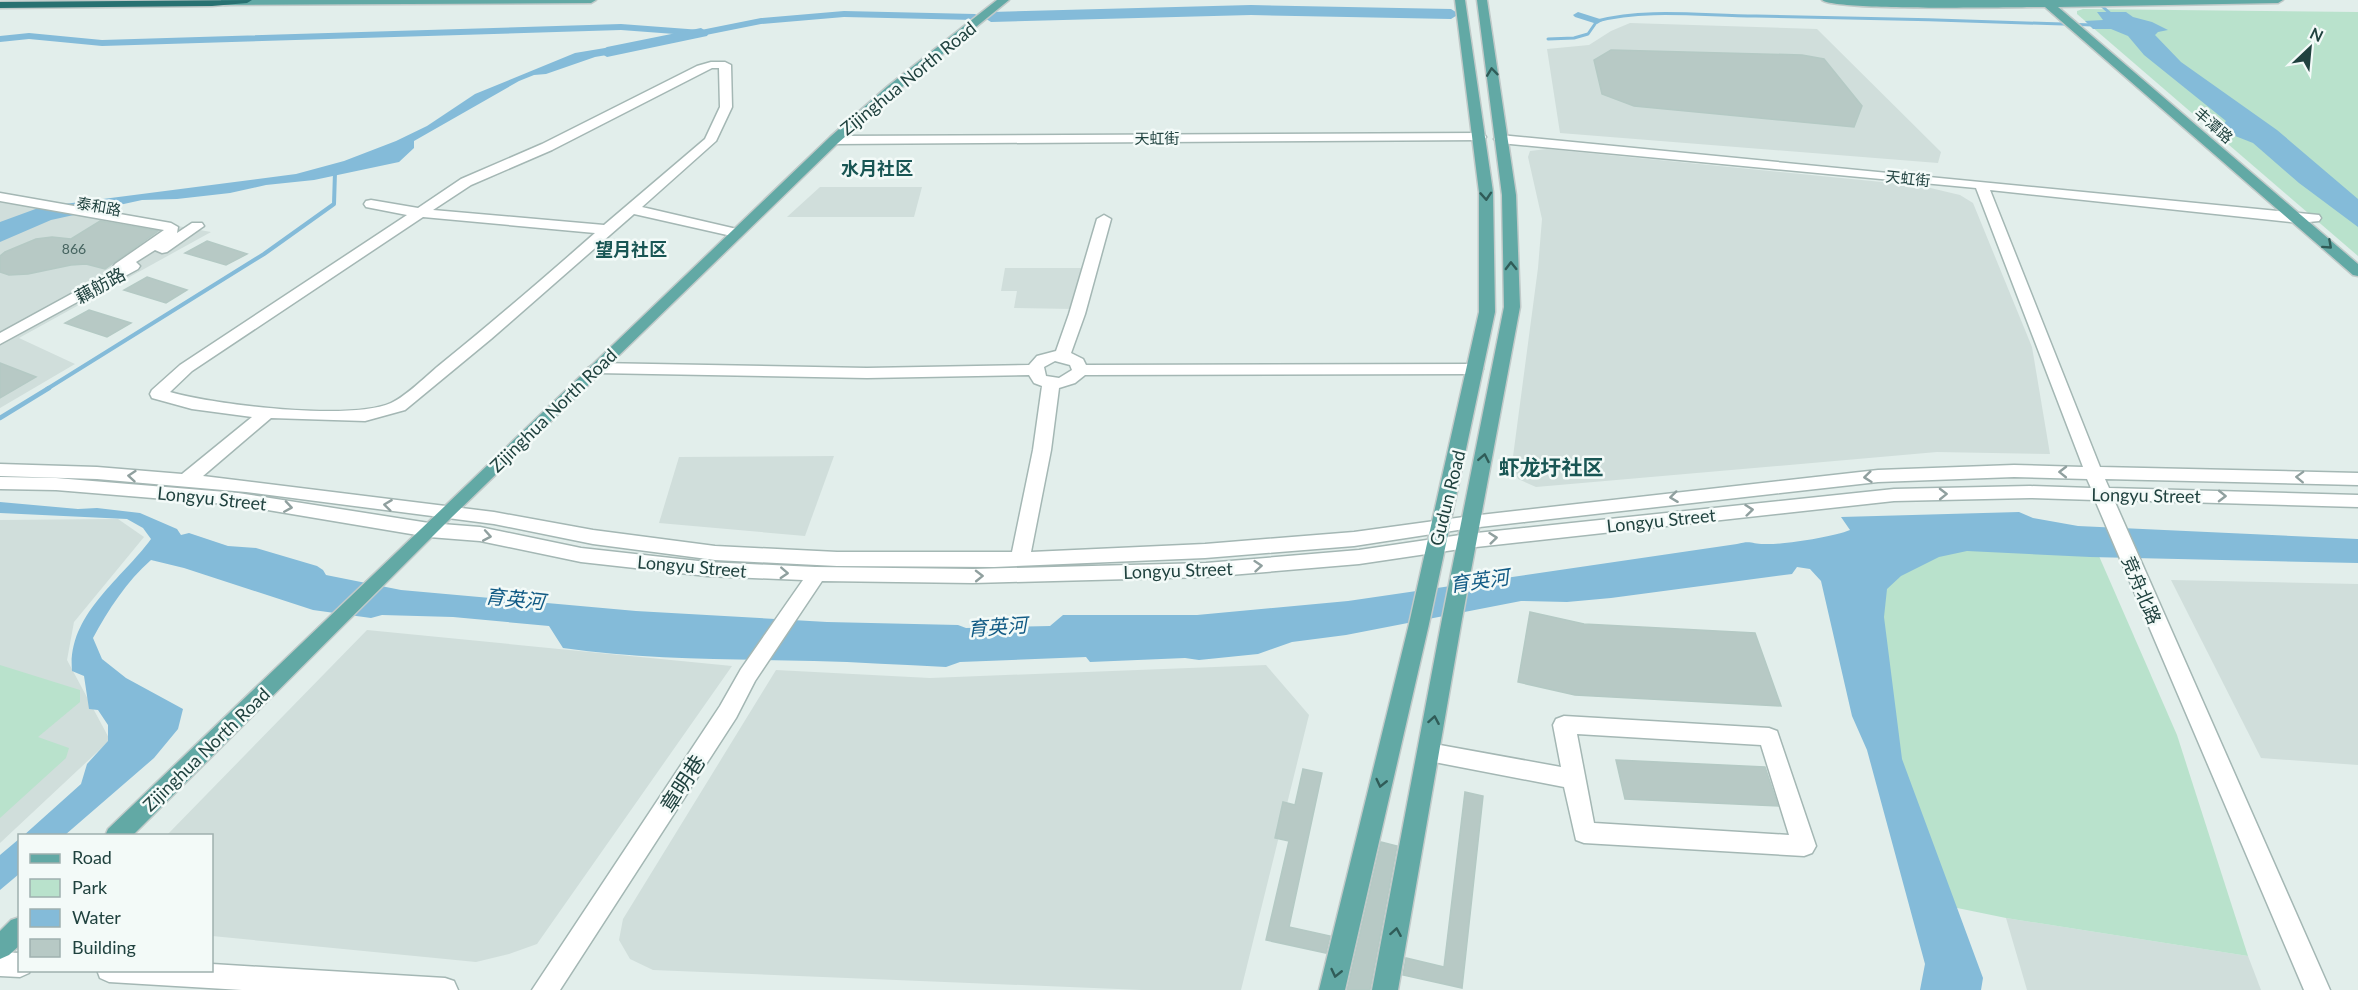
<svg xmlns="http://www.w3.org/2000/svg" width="2358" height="990" font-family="Lato,'Noto Sans SC',sans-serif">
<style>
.built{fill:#d0dedb}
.green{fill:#b9e2cc}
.water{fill:#84bbd9}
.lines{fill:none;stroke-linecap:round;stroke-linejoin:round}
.stream-far2{stroke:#84bbd9;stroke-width:3}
.stream-far1{stroke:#84bbd9;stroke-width:4}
.stream{stroke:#84bbd9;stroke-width:4.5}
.canal{fill:#84bbd9;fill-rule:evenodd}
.river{fill:#84bbd9;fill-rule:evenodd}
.building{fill:#b7c9c5;stroke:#b4c9c4;stroke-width:1.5}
.minor-casing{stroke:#a4b7b4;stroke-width:3}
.major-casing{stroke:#c1cac9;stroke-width:3}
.highway-casing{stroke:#c1cac9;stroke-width:3}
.minor{fill:#fff;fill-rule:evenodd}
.major{fill:#62a9a5;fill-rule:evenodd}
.highway{fill:#287171;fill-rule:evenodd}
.oneway{stroke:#305c58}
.oneway2{stroke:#90a09f}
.labels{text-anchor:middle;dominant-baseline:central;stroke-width:5;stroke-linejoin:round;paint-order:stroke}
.far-number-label{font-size:14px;fill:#466460}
.far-street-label{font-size:15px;fill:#20423f;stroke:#f3faf8}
.street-label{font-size:18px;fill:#20423f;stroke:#f3faf8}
.far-quarter-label{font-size:18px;font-weight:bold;fill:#195654;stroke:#f3faf8}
.water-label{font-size:20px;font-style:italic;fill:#125b85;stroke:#f3faf8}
.quarter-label{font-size:21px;font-weight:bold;fill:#195654;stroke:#f3faf8}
.near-street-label{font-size:21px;fill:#20423f;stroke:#f3faf8}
</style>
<rect width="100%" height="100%" fill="#e2eeeb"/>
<g class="built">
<path d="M1630,23L1817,29L1941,152L1938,163L1560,133L1547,49L1589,45L1611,31Z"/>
<path d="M1547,149L1922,186L1960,195L1973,203L2032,347L2050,454L1937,452L1536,487L1518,479L1512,464L1538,268L1542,219L1528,157L1530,151Z"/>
<path d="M820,187H922L914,217H787Z"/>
<path d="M0,194L211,232L19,338L75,364L0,408Z"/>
<path d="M1005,268H1085L1073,309L1014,308L1017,291H1001Z"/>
<path d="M834,456L805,536L659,523L679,457Z"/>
<path d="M118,519L144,537L74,622L67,660L110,740L0,843V520Z"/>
<path d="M2171,580L2358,584V765L2261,758Z"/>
<path d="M367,630L732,666L537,944L509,954L476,962L212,936V836H166Z"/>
<path d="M1266,665L1309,715L1241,990H1142L653,970L630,959L619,940L623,919L776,670L930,678Z"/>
<path d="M2006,918L2248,956L2261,990H2027Z"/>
</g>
<g class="green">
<path d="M2083,9L2358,12V256L2077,14V11Z"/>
<path d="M2092,540L2177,735L2248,956L2006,918L1928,902L1848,547Z"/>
<path d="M0,665L80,690V702L38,737L69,748L66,758L0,818Z"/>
</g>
<g class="water">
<path d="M2097,12H2126L2133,17L2152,22L2168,30L2158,32L2155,35L2181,62L2277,130L2358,199V227L2299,183L2253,143L2225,132L2221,127L2226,121L2144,55L2128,36L2111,29H2093L2085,21L2103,20Z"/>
<path d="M641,42L642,49L595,57L546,74L534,75L519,81L414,141V148L399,162L314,180L266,185L230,193L177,199L142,200L51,220L0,242V222L41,207L296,174L344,161L396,141L427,126L475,94L575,53Z"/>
<path d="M0,502L78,509L97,508L140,513L177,529L181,535L189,533L228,546L256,548L317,566L323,570L326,575L401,590L636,611L827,622L958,625L966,628L1050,626L1063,615H1197L1348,601L1737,544C1751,540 1752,544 1764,544C1783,545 1833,537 1850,530L1841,517L2019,512L2033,518L2078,526L2358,539V563L2090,557L1967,551L1939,557L1901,576L1887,589L1884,617L1902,759L1983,978L1981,990H1920L1925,964L1867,750L1852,716L1821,581L1810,569L1797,567L1792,574L1611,598L1567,602L1521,601L1346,635L1292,642L1258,654L1199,660L1185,658L1090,662L1086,657L960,662L946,667C902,665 858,662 814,661C729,659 647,660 563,648L549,626L453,617L382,615L371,618L313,610L184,568L151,560C127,581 108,610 93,638L102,659L126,678L183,709L178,729L154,758L65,835L23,836L81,784L87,764L108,741V725L98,710L89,709L84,676L72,671C67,615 121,580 151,539L143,528L127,519L0,513Z"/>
<path d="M19,839V874L0,890V855Z"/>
</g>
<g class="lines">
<g class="stream-far2">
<path d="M2095,0L2112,15"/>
<path d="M1548,39L1574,38L1588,34L1597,21C1647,8 1704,16 1756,16C1868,18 1981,21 2093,25"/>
</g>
<path class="stream-far1" d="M47,389L264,254L334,204L335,172"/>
<path class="stream" d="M0,418L49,388"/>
<g class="canal">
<path d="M844,11L975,14L980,17L975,20L844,17L761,24L701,36L621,30L102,46L29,39L0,42V36L29,33L102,40L621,24L701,30L761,18Z"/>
<path d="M1578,12L1600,19L1602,21L1597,24L1575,17L1573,15Z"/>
</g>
<g class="river">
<path d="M1251,5L1451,9L1459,14L1451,19L1251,15L991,22L983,17L991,12Z"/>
<path d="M701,28L709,33L707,36L607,57L599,52L607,47Z"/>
</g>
</g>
<g class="building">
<path d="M1611,50L1802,55L1824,59L1862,106L1854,127L1634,106L1602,94L1594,60Z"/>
<path d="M100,221L158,231L105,269L86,264L71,265L28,274L9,275L0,272V256L5,252L36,239L52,237L71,239Z"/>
<path d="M207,241L247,254L226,265L185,253Z"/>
<path d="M147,277L187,290L166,303L124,290Z"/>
<path d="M89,310L131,323L107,337L65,323Z"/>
<path d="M0,363L36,377L0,398Z"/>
<path d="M1530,612L1584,624L1755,633L1781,706L1575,695L1518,682Z"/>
<path d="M1616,760L1765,767L1778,806L1625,799Z"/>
<path d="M1303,769L1322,773L1289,927L1330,936L1326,953L1266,940L1289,841L1275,838L1283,802L1295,805Z"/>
<path d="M1465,792L1483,796L1462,988L1403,975L1406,958L1444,967Z"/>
<path d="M1381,842L1397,846L1370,990H1347Z"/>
</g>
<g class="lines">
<defs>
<g id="minor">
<path d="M711,62H725L731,65L732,107L716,141L642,207L741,230L743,233L741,236L736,237L634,214L491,339L405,410L365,421L271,418L203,476L494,512L593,530L715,546L837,552H1012L1033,450L1042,386L1034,383L1029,375L867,378L596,373L588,368L596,363L867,368L1029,365L1037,356L1056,351L1069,314L1097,219L1104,215L1111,219L1085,314L1071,353L1083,359L1086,365L1475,364L1483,369L1475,374L1085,375L1075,383L1059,388L1051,450L1031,552L1205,544L1354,532L1471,516L1878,470L2014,465L2083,467L1976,188L1500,143L1494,139L1500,135L2319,215L2321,218L2319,221L2299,223L1990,190L2100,467L2358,473V485L2105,479L2109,488L2358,495V507L2114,500L2330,990H2304L2095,500L2030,498L1894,501L1467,548L1359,564L1206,577L973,583L822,581L755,681L736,718L560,990H532L720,706L741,669L803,580L707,576L581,562L480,541L429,537L238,505L56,490L0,489V477L56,478L238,493L429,523L480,527L581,548L707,562L815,567L973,569L1206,563L1359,550L1467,534L1894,489L2030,486L2091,488L2087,479L2014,477L1878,482L1471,528L1354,546L1205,558L994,567L837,566L715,560L593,544L494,524L246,492L97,479L0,476V464L97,467L182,474L252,417L192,409L152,398L150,394L152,390L180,365L407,215L366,207L364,204L366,201L371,200L418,208L461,179L542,144L697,66ZM712,68H719L720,107L705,139L604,225L433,210L471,185L552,150ZM423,217L595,233C545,277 494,321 442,363C428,374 407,396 391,403C350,421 215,405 170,392L192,371ZM1055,361L1070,365L1072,370L1059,378L1046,376L1044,367Z"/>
<path d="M1480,133L1484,134L1486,137L1484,140L834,144L828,140L834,136Z"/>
<path d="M0,193L171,223L178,227L177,233L192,223H202L204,226L167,252L162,253L155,250L136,262L140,266L138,269L0,344V333L115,270L113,267L115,264L164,230L0,201Z"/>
<path d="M1564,716L1769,728L1777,731L1816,846L1812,853L1804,856L1584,843L1576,840L1564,787L1429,761L1421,758L1418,752L1421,746L1429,743L1561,767L1553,725L1556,719ZM1577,734L1761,745L1789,835L1594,823Z"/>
<path d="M0,952L20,953V970H30L29,973L20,977L0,976Z"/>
<path d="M212,964L445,978L454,981L458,990H242L109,982L100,978L97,970H212Z"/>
</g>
<g id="major">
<path d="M221,0H596L591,3L225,5L221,4Z"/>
<path d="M997,0H1009L896,92L838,143L452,517L132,836H105L108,829L830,137L888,86Z"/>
<path d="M1455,0H1465L1493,192L1495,312L1429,624L1345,990H1319L1409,624L1479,312V192Z"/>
<path d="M1477,0H1487L1516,195L1520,307L1462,619L1398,990H1372L1442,619L1504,307L1502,195Z"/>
<path d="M1822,0H2283L2278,3L2058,7L2358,264V276L2353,275L2045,7C2014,7 1835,11 1822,0Z"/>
<path d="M20,917V945L9,955L0,959V931L11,920Z"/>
</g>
<path id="highway" d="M252,0L247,3L212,6L0,8V2Z"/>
</defs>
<use href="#minor" class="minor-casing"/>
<use href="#major" class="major-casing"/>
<use href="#highway" class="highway-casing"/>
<use href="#minor" class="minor"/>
<use href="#major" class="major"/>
<use href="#highway" class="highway"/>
</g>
<defs><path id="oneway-chevron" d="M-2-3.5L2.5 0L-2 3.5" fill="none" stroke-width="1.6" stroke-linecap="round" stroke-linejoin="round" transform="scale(1.5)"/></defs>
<g class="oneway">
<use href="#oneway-chevron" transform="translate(1492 72) rotate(-97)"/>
<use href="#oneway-chevron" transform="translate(1486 196) rotate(86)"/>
<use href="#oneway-chevron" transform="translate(2328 245) rotate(42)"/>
<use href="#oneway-chevron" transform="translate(1511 266) rotate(-91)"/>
<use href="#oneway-chevron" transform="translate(1484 458) rotate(-79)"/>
<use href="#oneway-chevron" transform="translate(1434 720) rotate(-80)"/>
<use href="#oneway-chevron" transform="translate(1381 783) rotate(103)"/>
<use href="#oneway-chevron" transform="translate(1396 932) rotate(-80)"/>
<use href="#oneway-chevron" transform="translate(1336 973) rotate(103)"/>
</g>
<g class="oneway2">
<use href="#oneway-chevron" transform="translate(2063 472) rotate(-179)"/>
<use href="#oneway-chevron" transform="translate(132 476) rotate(-175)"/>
<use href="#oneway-chevron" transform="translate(1868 477) rotate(174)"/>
<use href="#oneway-chevron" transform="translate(2300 477) rotate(-178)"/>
<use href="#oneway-chevron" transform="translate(1943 494) rotate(-1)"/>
<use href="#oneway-chevron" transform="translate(2222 496) rotate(1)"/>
<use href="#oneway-chevron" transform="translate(1674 497) rotate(173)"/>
<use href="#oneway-chevron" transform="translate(388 505) rotate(-173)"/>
<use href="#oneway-chevron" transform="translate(288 507) rotate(9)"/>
<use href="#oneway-chevron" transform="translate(1749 510) rotate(-6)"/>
<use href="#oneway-chevron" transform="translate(487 536) rotate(10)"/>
<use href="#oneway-chevron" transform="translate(1493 538) rotate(-6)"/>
<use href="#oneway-chevron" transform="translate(1258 566) rotate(-5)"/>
<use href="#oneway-chevron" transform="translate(784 573) rotate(3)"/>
<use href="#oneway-chevron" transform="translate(979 576) rotate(-1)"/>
</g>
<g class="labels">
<g class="far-number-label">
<text x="74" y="248">866</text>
</g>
<g class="far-street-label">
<text transform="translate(2214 125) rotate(41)">丰潭路</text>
<text x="1157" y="138">天虹街</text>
<text transform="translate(1908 178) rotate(6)">天虹街</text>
<text transform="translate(99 206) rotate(10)">泰和路</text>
</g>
<g class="street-label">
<text transform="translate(908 78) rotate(-39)">Zijinghua North Road</text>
<text transform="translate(100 285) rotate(-29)">藕舫路</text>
<text transform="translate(553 410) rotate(-44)">Zijinghua North Road</text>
<text transform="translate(2146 495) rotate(1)">Longyu Street</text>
<text transform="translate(212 498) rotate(6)">Longyu Street</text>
<text transform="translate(1447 498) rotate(-76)">Gudun Road</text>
<text transform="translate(1661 520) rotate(-6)">Longyu Street</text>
<text transform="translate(692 566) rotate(5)">Longyu Street</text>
<text transform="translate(1178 570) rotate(-2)">Longyu Street</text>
<text transform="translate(2142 590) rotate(67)">竞舟北路</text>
<text transform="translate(206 749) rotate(-44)">Zijinghua North Road</text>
</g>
<g class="far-quarter-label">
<text x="877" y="168">水月社区</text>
<text x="631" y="249">望月社区</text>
</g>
<g class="water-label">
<text transform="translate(1479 580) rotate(-8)">育英河</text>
<text transform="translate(515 598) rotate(6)">育英河</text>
<text transform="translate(997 626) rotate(-4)">育英河</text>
</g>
<g class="quarter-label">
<text x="1551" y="466">虾龙圩社区</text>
</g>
<g class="near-street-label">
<text transform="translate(682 783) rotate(-57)">章明巷</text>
</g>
</g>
<rect x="18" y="834" width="195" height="138" fill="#f3faf8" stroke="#9fb0ae" stroke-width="1.5"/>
<rect x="30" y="854" width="30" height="9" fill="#62a9a5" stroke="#9fb0ae" stroke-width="1.5"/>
<text x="72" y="864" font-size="18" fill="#20423f">Road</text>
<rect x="30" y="879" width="30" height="18" fill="#b9e2cc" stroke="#9fb0ae" stroke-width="1.5"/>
<text x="72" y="894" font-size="18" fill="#20423f">Park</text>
<rect x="30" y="909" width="30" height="18" fill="#84bbd9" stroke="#9fb0ae" stroke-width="1.5"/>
<text x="72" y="924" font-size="18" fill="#20423f">Water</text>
<rect x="30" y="939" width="30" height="18" fill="#b7c9c5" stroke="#9fb0ae" stroke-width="1.5"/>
<text x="72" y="954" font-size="18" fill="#20423f">Building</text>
<g transform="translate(2310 48) rotate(26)" stroke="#f3faf8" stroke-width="4.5" paint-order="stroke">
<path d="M0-4.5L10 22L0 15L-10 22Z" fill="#20423f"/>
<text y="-9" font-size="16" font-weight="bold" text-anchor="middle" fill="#20423f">N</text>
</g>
</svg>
